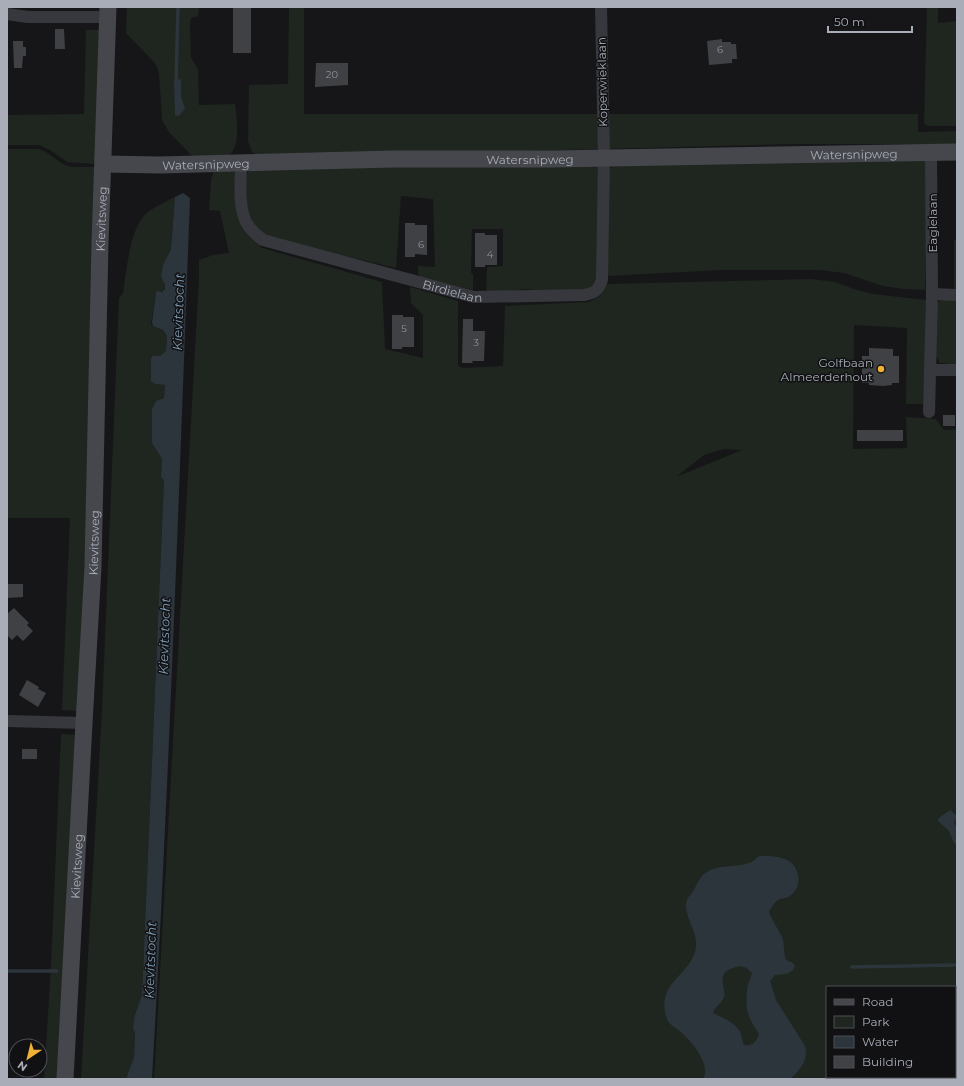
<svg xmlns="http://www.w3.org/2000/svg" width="964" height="1086" font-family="Montserrat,sans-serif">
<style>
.green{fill:#1e261f;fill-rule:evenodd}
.water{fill:#2c353c;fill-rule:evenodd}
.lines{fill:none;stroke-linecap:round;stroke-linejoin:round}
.stream{stroke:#2c353c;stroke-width:3.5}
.building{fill:#404145}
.street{stroke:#37383d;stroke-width:12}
.secondary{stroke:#45474d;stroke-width:17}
.poi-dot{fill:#f2b134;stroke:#111113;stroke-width:1.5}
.labels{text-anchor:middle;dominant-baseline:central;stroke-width:3;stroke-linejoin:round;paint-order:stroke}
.number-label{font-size:10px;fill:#8e929b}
.street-label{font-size:12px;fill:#a8adb8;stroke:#111113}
.poi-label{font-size:12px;fill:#a8adb8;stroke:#111113;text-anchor:end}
.water-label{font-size:13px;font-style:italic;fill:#7f9bb3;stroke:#111113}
</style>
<rect width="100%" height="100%" fill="#161618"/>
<g class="green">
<path d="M127,7H199L198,16L191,18L190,25L191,57L198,70L199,105L235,104C237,120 241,144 229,156L196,160L169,132L162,120L159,73L155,63L126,33ZM181,79V97L174,80Z"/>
<path d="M289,7H304V114H918V132L957,131V144H793L261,158L252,152L248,141L249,85L288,84Z"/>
<path d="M927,7H938V23L957,21V126H928L924,123Z"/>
<path d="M86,30H102L96,163L93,164L67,162L50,150L39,145H7V115L84,114Z"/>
<path d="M7,149H39L46,152L63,164L71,167H93L96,169L89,506L79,711L62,710L70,518H7Z"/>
<path d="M924,160L928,165L925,290L903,289L883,286L844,273L819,270H722L607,276L609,171L614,162Z"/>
<path d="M596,163L599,170L597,283L591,290L548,291L523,289L514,291L486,292L487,267L503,266V229H472L471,273L473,274V290L420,277L418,274V266L435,267L433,199L401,196L396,268L265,237L253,224L247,209L246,177L248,172L253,168Z"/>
<path d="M219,168L235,172L244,227L262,248L382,282L385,349L423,358V315L411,303L410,287L458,301V366L464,368L503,366L505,306L589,302L600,296L607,284L811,279L835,282L854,289L873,294L926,300L925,327V404H906L907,328L854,325L853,449L907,448L906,417L936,419L944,430L957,429V1079H154L199,279V260L213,255L229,253L220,211L209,210L211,180L214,171ZM724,449L742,450L676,477L704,455ZM827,987H955V1077H827Z"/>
<path d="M175,197L171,249L168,254L161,276C164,281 167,286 163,291L156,293L151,324L153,326L163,330L167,336L166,351L160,356L155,384L165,385L164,398L156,401L152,409V443L162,459L161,477L164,480L142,995L133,1028L135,1034L134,1057L126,1079H81L102,711L119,298L123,293C127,271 129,227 148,212C156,206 166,202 175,197Z"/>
<rect x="954" y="240" width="3" height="50"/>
<path d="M946,299H957V365L940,363L935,355L936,308L939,301Z"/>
<path d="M61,734L78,735L60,1079H44L51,966Z"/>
</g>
<g class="water">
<path d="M181,79V97L185,108L179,116L175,115V111L174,80Z"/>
<path d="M183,193L190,198C179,492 169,786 152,1079H126L134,1057L135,1034L133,1028L135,1015L142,995L164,480L161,477L162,459L152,443V409L156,401L164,398L165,385L155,384L151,381V359L153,356H160L166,351L167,336L163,330L153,326L152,322L156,293L157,291L162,292L165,289V285L161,276L163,265L171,249L175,197Z"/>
<path d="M950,810L957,816L954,823L957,828V845L954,843L949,831L938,821L939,818Z"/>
<path d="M760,856C768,856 777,856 785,859C799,864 804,885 791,895C788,898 784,898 780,899C775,901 772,907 769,911C771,920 778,928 782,937C785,945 783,952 786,960L793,963L795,966C792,975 783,974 775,975L770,981L776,1000L805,1046C809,1060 800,1070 790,1079H703C712,1066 692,1042 682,1033C677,1028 670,1026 667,1019C654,982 692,976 696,947C698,931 682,914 687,900C688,897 692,893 694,890C696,886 698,881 701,877C716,861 738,870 753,861C755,860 757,857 760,856ZM739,966L747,968L752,973C751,977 749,981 748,985C744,1007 747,1016 759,1034C757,1041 752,1047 744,1045C742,1041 742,1036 740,1032C735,1022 723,1018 713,1013C715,1007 722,1003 724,997C726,987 719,983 725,972L730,969Z"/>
</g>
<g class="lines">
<g class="stream">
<path d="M176,84L178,7"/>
<path d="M852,967L957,965"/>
<path d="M7,971H57"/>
</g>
</g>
<g class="building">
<rect x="233" y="7" width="18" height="46"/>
<path d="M55,29H64L65,49H55Z"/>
<path d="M722,39V42H731V44H736L737,59H732V63L709,65L707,41Z"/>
<path d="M13,41H23V47H26V56H23L22,68H14Z"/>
<path d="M316,63H348V85L315,87Z"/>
<path d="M405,223H415V225H427V255L415,254V257H405Z"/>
<path d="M475,233H485V235H497V265H485V267H475Z"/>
<path d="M392,315H403V317H414V347H402V349H392Z"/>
<path d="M463,319H473V331H485L484,361H472L473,363H462Z"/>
<path d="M869,348L893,349V356H899V383H892V385L883,386L869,385V383H862V356H869Z"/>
<rect x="943" y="415" width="12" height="11"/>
<rect x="857" y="430" width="46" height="11"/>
<path d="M7,584H23V597L7,598Z"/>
<path d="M14,608L29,623L27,625L33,631L23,641L17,635L12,640L7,635V614Z"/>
<path d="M27,680L39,687L38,689L46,693L38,707L19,695Z"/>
<rect x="22" y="749" width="15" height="10"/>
</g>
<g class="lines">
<g class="street">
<path d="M7,14L28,17H108"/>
<path id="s1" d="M241,163C241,181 238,205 246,222C250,229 256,235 263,240L474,297L584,295C595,293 598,291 602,280L604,158L601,7"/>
<path d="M932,294L957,295"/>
<path d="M931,370H957"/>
<path d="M929,412L932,294L931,152"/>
<path d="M7,721L84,723"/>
</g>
<g class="secondary">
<path id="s2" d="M104,164L160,165L393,159H552L957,152"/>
<path id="s3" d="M65,1079L84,723L93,567L100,243L108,7"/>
</g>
</g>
<circle class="poi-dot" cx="881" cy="369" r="4"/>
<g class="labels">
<g class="number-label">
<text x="720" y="49">6</text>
<text x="332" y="74">20</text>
<text x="421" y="244">6</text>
<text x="490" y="254">4</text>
<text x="404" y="328">5</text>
<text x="476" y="342">3</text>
</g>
<g class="street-label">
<text transform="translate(602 82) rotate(-91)">Koperwieklaan</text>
<text stroke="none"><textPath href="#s2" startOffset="750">Watersnipweg</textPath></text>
<text stroke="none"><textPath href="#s2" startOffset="426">Watersnipweg</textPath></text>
<text stroke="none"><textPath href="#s2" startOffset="102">Watersnipweg</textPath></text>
<text stroke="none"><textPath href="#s3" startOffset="861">Kievitsweg</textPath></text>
<text transform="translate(932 223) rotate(-90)">Eaglelaan</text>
<text stroke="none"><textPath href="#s1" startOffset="281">Birdielaan</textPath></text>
<text stroke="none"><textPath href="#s3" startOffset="537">Kievitsweg</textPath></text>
<text stroke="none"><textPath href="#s3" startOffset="213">Kievitsweg</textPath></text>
</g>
<g class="poi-label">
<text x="873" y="362">Golfbaan<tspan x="873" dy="14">Almeerderhout</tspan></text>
</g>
<g class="water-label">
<text transform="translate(178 312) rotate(-88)">Kievitstocht</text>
<text transform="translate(164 636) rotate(-88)">Kievitstocht</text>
<text transform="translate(150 960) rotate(-88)">Kievitstocht</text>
</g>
</g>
<rect width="964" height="1086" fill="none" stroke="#a8adb8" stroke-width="16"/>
<rect x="826" y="986" width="130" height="92" fill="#111113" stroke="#4d4f55"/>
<rect x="834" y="999" width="20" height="6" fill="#45474d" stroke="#4d4f55"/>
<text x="862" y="1006" font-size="12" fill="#a8adb8">Road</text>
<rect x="834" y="1016" width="20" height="12" fill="#1e261f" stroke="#4d4f55"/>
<text x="862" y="1026" font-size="12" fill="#a8adb8">Park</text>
<rect x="834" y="1036" width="20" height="12" fill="#2c353c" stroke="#4d4f55"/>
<text x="862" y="1046" font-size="12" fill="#a8adb8">Water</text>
<rect x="834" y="1056" width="20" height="12" fill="#404145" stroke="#4d4f55"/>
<text x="862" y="1066" font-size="12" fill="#a8adb8">Building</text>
<g transform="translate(28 1058) rotate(215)"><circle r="19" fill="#111113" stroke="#4d4f55"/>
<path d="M0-3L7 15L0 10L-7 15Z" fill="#f2b134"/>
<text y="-6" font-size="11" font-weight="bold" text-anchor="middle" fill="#a8adb8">N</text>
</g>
<path d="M828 26v6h84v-6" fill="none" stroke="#a8adb8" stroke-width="2"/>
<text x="834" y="26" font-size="12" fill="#a8adb8" stroke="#111113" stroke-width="3" paint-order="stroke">50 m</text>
</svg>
